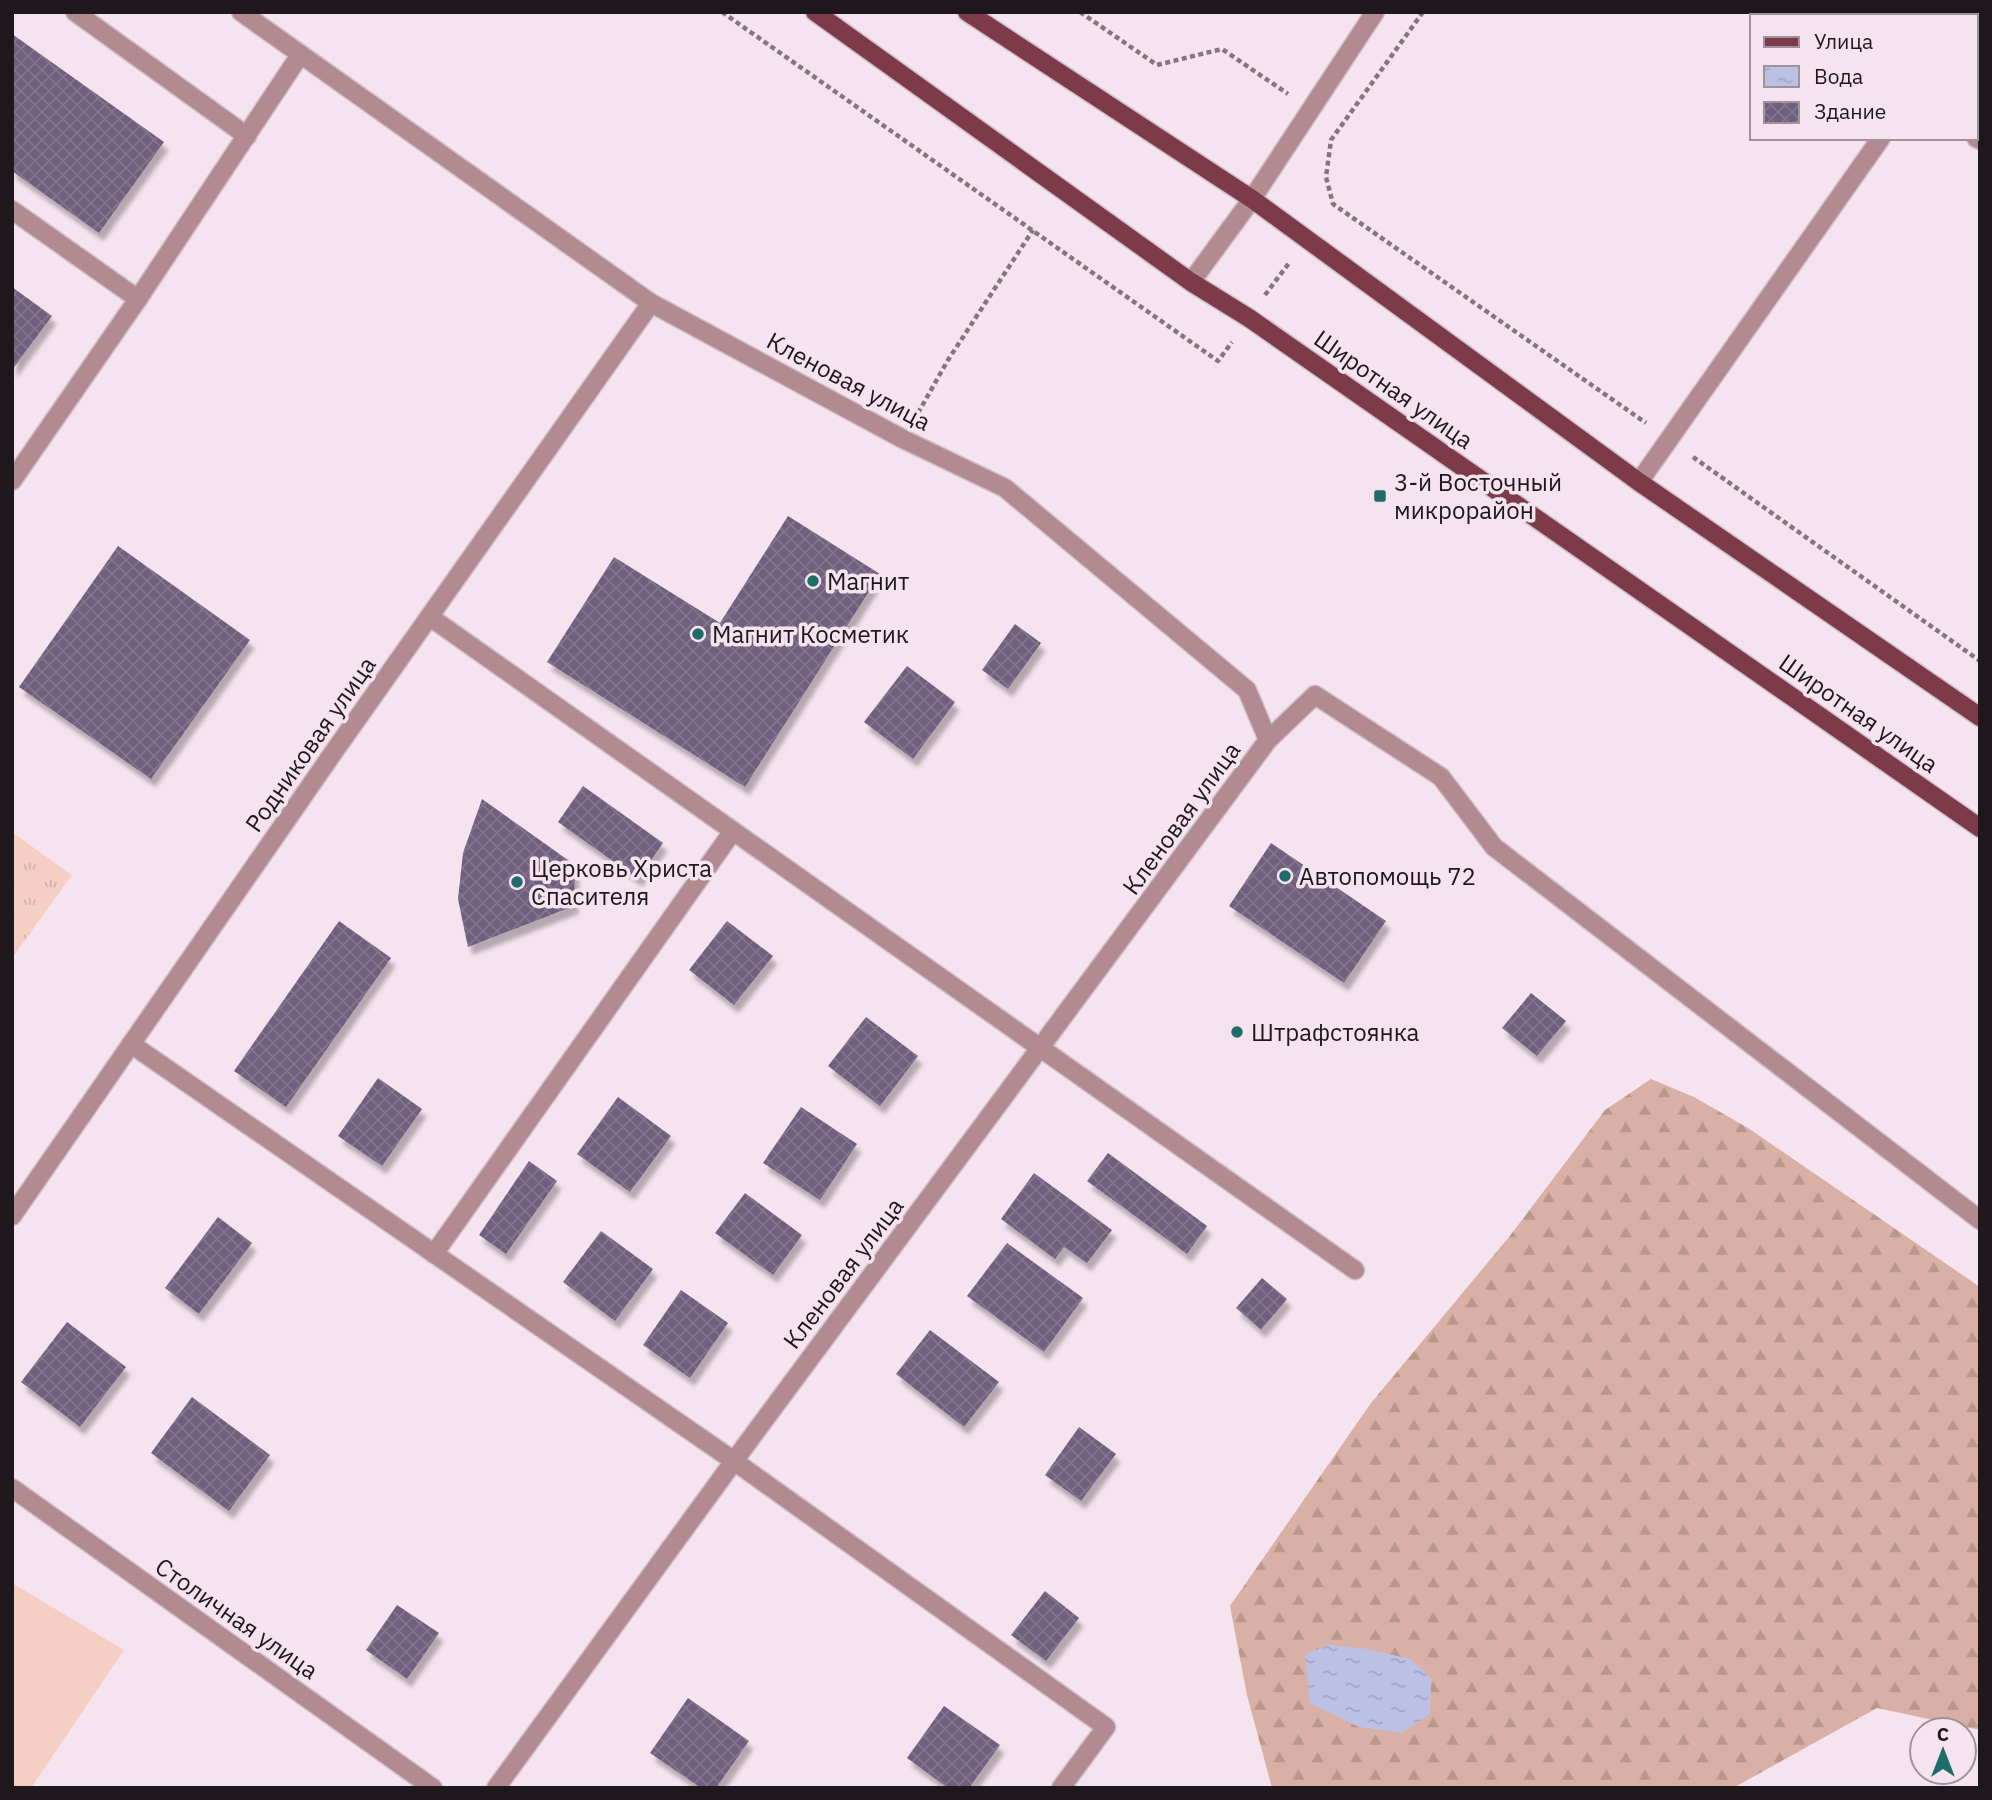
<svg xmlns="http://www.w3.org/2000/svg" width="1992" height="1800" font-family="'IBM Plex Sans',sans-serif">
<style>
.grass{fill:#f6cfc4}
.forest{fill:url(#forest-firs)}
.park{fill:url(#park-tufts)}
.water{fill:url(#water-ripples)}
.building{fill:url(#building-cross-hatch);filter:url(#shadow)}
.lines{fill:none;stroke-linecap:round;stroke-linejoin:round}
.minor-casing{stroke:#cebfc9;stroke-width:21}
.major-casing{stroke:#cebfc9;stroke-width:21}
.path{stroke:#83777f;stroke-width:4.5;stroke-dasharray:5 3.5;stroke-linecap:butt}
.minor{stroke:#b28a91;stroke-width:18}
.major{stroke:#7d3a4b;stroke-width:18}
.poi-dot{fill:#206c6a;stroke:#f5e4ef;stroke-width:2.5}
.labels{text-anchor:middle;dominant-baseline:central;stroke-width:7;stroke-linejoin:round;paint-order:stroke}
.street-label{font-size:24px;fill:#1e181c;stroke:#f5e4ef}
.poi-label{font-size:24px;fill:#1e181c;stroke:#f5e4ef;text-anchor:start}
</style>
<defs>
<pattern id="forest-firs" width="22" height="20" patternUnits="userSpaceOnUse" patternTransform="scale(1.75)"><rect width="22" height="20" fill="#d9b0a5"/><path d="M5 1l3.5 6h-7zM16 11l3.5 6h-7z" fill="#ba978d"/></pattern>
<pattern id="park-tufts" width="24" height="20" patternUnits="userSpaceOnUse" patternTransform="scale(1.75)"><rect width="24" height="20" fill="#f6cfc4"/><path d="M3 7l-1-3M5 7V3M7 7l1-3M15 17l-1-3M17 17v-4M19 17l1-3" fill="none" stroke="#d2b1a8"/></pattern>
<pattern id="water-ripples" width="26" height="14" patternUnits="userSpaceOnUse" patternTransform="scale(1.75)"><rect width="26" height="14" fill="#bcc0e4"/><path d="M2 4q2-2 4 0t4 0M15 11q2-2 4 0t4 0" fill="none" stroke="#a1a4c3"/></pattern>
<pattern id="building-cross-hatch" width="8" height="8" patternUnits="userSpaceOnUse" patternTransform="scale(1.75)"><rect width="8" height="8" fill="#6f5f7e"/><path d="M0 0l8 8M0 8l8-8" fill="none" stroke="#82768d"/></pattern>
<filter id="shadow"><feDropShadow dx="4.5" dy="8" stdDeviation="2" flood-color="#0004"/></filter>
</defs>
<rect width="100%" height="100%" fill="#f5e4ef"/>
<path class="grass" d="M12,1583L124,1650L31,1788H12Z"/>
<path class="forest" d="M1651,1079L1694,1097L1748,1128L1980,1287V1730L1877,1708L1733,1788H1272L1247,1695L1230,1606L1371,1403L1509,1237L1605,1110Z"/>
<path class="park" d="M12,832L72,875L12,958Z"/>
<path class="water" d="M1329,1645L1368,1649L1410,1659L1431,1678L1430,1714L1402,1733L1359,1727L1310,1703L1305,1654Z"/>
<g class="building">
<path d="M1910,12H1980V61L1976,58V16H1915Z"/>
<path d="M12,34L164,142L99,233L12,171Z"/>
<path d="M12,287L52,316L12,370Z"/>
<path d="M788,516L880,574L745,787L547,662L614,557L720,623Z"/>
<path d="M118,546L250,640L151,779L19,687Z"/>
<path d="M1015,624L1041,643L1008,689L982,670Z"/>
<path d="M907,666L955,702L913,759L864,722Z"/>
<path d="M583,786L663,843L638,879L558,822Z"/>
<path d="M482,799L575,865L574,906L468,947L458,899L463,853Z"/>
<path d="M1271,843L1386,921L1344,983L1229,906Z"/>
<path d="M339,921L391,958L286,1107L234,1071Z"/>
<path d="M727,921L773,956L734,1005L689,970Z"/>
<path d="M1531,993L1566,1021L1537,1056L1502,1028Z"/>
<path d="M866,1017L918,1056L880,1106L828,1066Z"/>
<path d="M378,1078L422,1109L382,1166L338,1136Z"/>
<path d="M618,1097L671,1136L630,1192L577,1154Z"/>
<path d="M801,1107L857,1144L820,1200L763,1163Z"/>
<path d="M1108,1153L1207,1226L1187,1254L1087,1181Z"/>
<path d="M529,1161L557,1181L506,1254L479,1235Z"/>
<path d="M1034,1173L1112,1230L1087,1263L1064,1247L1055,1259L1001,1219Z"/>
<path d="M745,1193L802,1235L773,1275L715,1233Z"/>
<path d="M218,1217L252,1243L199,1314L165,1288Z"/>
<path d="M601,1231L653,1269L615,1321L563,1282Z"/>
<path d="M1007,1243L1083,1298L1044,1352L967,1296Z"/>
<path d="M1262,1278L1287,1299L1261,1330L1236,1308Z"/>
<path d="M681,1290L728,1323L690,1378L643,1345Z"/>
<path d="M67,1322L126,1367L80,1427L21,1382Z"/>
<path d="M930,1330L999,1382L964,1427L896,1374Z"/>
<path d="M192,1397L270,1455L229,1511L151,1453Z"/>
<path d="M1079,1427L1116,1454L1081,1501L1045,1475Z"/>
<path d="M1045,1591L1079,1618L1046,1661L1011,1635Z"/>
<path d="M397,1605L439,1633L407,1679L366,1650Z"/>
<path d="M688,1698L749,1741L716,1788H701L650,1753Z"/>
<path d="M944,1706L1000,1745L969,1788H948L907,1758Z"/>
</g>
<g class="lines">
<defs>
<g id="minor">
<path d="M75,12L247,136"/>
<path d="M241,12L651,303L903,439L1005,488L1247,690L1268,740"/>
<path d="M1788,12L1793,16"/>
<path d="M1976,138L1980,140"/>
<path d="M12,210L138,299"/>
<path d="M1191,282L1252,199L1375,12"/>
<path d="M12,481L138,299L300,55"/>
<path d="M1639,482L1881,138"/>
<path d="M430,617L1355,1270"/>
<path d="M131,1044L734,1461L1106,1727L1061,1788"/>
<path d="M12,1216L333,753L651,303"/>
<path d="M434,1254L733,831"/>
<path d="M12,1488L433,1788"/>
<path d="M496,1788L734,1461L1268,740L1315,695L1441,777L1494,847L1980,1220"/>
</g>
<g id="major">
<path d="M815,12L1191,282L1249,318L1980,828"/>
<path d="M967,12L1252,199L1639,482L1980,717"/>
</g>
</defs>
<use href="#minor" class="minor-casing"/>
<use href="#major" class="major-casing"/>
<g class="path">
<path d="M722,12L1218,361L1232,342"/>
<path d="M1080,12L1157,65L1222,49L1288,94"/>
<path d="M1423,12L1331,140L1326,177L1333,204L1646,423"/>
<path d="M1265,295L1289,263"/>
<path d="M918,413L948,360L1033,230"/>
<path d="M1693,457L1980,661"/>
</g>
<use href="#minor" class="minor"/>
<use href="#major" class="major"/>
</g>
<g class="poi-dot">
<rect x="1373" y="489" width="14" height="14" rx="3.5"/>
<circle cx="813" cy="581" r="7"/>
<circle cx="698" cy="634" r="7"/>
<circle cx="1285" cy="876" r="7"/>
<circle cx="517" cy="882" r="7"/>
<circle cx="1237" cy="1032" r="7"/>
</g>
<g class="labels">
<g class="street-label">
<text transform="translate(849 381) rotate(28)">Кленовая улица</text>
<text transform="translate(1394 389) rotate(35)">Широтная улица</text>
<text transform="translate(1859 713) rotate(35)">Широтная улица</text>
<text transform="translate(310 744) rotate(-55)">Родниковая улица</text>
<text transform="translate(1181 818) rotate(-54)">Кленовая улица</text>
<text transform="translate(843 1273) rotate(-53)">Кленовая улица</text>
<text transform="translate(237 1618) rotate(35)">Столичная улица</text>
</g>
<g class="poi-label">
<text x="1394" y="482">3-й Восточный<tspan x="1394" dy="28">микрорайон</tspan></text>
<text x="827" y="581">Магнит</text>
<text x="712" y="634">Магнит Косметик</text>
<text x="531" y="868">Церковь Христа<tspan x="531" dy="28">Спасителя</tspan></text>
<text x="1299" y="876">Автопомощь 72</text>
<text x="1251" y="1032">Штрафстоянка</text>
</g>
</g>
<rect width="1992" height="1800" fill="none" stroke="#1e181c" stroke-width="28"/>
<rect x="1750" y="14" width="228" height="126" fill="#f5e4ef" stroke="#9f929b" stroke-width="2"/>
<rect x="1764" y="37" width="35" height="10" fill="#7d3a4b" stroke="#9f929b" stroke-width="2"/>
<text x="1814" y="49" font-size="21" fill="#1e181c">Улица</text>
<rect x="1764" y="66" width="35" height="21" fill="url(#water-ripples)" stroke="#9f929b" stroke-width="2"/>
<text x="1814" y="84" font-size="21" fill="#1e181c">Вода</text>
<rect x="1764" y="102" width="35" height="21" fill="url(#building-cross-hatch)" stroke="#9f929b" stroke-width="2"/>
<text x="1814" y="119" font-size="21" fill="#1e181c">Здание</text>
<g transform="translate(1943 1751)"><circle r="33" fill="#f5e4ef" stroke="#9f929b" stroke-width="2"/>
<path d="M0-5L12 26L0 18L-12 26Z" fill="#206c6a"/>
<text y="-10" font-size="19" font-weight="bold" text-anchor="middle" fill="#1e181c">С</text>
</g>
</svg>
